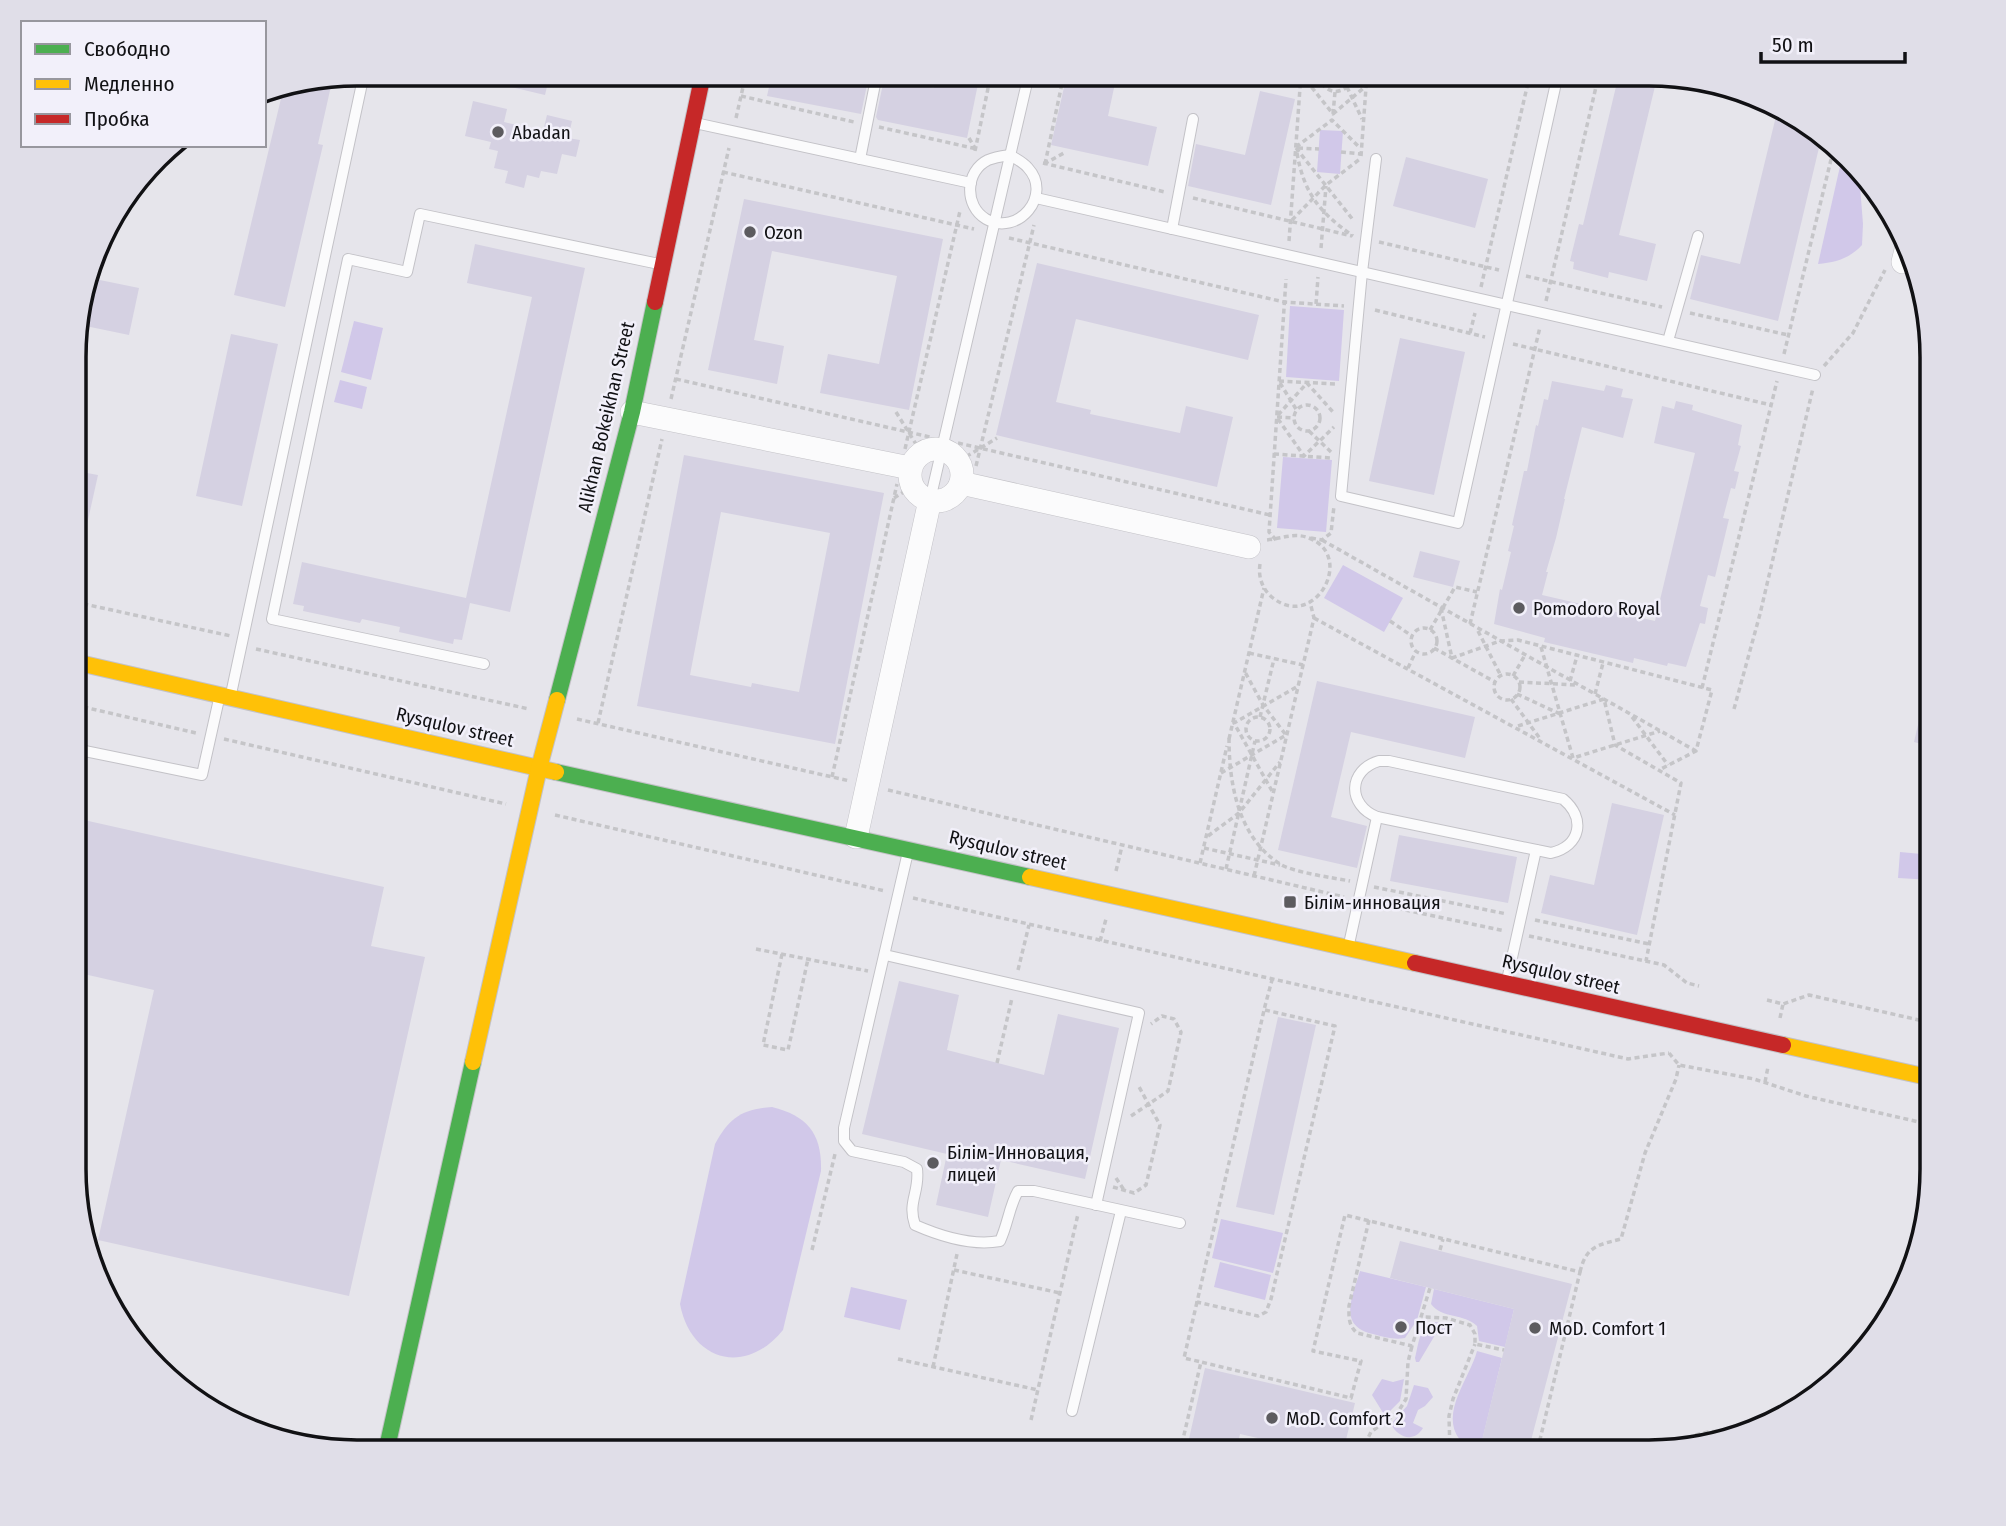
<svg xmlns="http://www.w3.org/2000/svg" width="2006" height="1526" font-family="'Fira Sans Condensed',sans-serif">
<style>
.green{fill:#d1c8e9}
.building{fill:#d5d1e2;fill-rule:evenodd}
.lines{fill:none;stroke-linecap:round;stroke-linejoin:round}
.lane-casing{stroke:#c3c2c7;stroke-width:12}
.street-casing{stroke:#c3c2c7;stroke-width:24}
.fast-casing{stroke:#c3c2c7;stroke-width:18}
.slow-casing{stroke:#c3c2c7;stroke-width:18}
.jam-casing{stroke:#c3c2c7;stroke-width:18}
.path{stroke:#c5c5c8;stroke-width:3.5;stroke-dasharray:5 3.5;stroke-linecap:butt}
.lane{stroke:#fbfbfc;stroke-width:10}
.street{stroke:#fbfbfc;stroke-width:23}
.fast{stroke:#4caf50;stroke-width:16}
.slow{stroke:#ffc107;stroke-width:16}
.jam{stroke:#c62828;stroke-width:16}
.poi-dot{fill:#5c5b5f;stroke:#f2f0fa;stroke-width:2.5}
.labels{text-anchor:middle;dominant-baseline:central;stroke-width:5;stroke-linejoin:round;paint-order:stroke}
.poi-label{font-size:19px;fill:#111114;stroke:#f2f0fa;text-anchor:start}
.street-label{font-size:19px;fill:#111114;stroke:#f2f0fa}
.rim{fill:none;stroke:#111114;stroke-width:3.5}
</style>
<rect width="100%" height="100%" fill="#e6e5eb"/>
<g class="green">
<path d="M1320,130L1343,131L1340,174L1317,172Z"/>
<path d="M1843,153L1859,173L1863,224L1862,245C1849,259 1836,262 1818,264Z"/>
<path d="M1290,306L1344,310L1339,381L1286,377Z"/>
<path d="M354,321L383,328L371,380L341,372Z"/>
<path d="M340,380L367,387L362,409L334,402Z"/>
<path d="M1283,457L1332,460L1326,532L1277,528Z"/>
<path d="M1343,565L1403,598L1384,632L1324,598Z"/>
<path d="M1900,852L1932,855V880L1898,878Z"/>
<path d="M772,1107C808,1116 822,1134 821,1171L783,1330C746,1376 691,1362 680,1304L715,1144C729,1118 742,1109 772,1107Z"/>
<path d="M1221,1219L1283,1233L1273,1273L1212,1258Z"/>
<path d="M1220,1262L1271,1275L1265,1300L1214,1287Z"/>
<path d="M1360,1271L1426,1287L1417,1320L1405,1338C1394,1340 1384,1337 1373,1334C1337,1326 1353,1296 1360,1271Z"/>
<path d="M851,1287L907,1300L900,1330L844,1317Z"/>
<path d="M1434,1289L1514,1309L1505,1347L1479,1341L1477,1326C1464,1313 1442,1319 1431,1304Z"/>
<path d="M1435,1322L1448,1324L1446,1333L1435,1335L1419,1362H1416L1415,1358C1419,1343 1419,1326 1435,1322Z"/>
<path d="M1477,1351L1502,1358L1481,1445L1460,1440C1439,1413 1470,1378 1477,1351Z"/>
<path d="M1382,1379L1393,1382L1404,1379L1400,1401L1385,1416L1372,1395Z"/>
<path d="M1414,1385L1428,1388L1433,1397L1425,1406L1418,1410L1413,1423L1423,1428C1414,1443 1398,1438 1391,1424L1407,1406Z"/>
</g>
<g class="building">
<path d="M483,74H550L545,95L482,80Z"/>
<path d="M772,74L869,75L861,114L767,96Z"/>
<path d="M936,74H980L967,138L878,120L876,117L884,79L934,88Z"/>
<path d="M1067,74H1117L1108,116L1157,127L1148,166L1051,145Z"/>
<path d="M1619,74H1658L1619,235L1656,244L1647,281L1609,272L1608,278L1573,269L1574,262L1570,261L1579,224L1583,225Z"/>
<path d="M333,77L318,144L323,145L285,307L234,295L284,86Z"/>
<path d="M1260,91L1295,99L1271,205L1188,186L1196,144L1245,155Z"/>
<path d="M473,101L507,109L504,122L543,131L547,115L572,121L568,138L580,140L576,157L562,154L557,174L541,171L539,178L527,175L524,188L505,183L508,171L494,168L498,151L489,149L491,142L465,136Z"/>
<path d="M1778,108L1822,135L1778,321L1690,299L1701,255L1740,264Z"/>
<path d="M1406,157L1488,179L1475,228L1393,206Z"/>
<path d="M744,199L943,239L909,410L820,393L828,354L879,364L897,276L772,251L754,340L784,346L777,384L708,370Z"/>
<path d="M475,244L585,268L510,612L470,603L462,640L454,639L453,644L399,632L400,627L362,619L360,623L303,611L304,606L293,604L302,562L466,598L532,297L467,283Z"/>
<path d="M1037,263L1259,315L1248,360L1076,319L1056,402L1091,410L1090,414L1180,433L1186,406L1233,417L1217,487L996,435Z"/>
<path d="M90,278L139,288L129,335L76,324Z"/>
<path d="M231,334L278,344L242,506L196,496Z"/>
<path d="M1400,338L1465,352L1434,495L1369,481Z"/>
<path d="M1552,381L1604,391L1606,385L1623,389L1621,397L1633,399L1623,438L1582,427L1564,499H1565L1556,538L1546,572H1548L1542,595L1655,621L1695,453L1654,443L1662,406L1674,409L1676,401L1693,405L1692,410L1742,425L1738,445L1741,446L1734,471L1739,472L1735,489L1731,488L1723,518L1729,519L1715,577L1708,575L1700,606L1708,608L1705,624L1700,623L1686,667L1668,663L1667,666L1634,658L1633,663L1544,642L1545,638L1494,624L1500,589L1502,590L1511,552L1508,551L1514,526L1512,525L1524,471H1527L1536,425L1538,426L1544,399L1548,400Z"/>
<path d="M684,455L884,493L835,744L637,706ZM721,512L830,533L799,692L752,683L751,687L690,675Z"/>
<path d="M76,471L98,475L82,547H75Z"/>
<path d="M1420,551L1460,561L1453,587L1413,577Z"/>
<path d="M1317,681L1475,717L1465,758L1351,732L1331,817L1367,826L1357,868L1278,850Z"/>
<path d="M1926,691H1932V747L1914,742Z"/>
<path d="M1612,803L1664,815L1637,935L1541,913L1550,875L1594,885Z"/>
<path d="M75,818L384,887L371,946L425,957L349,1296L98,1240L154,990L75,972Z"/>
<path d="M1399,835L1517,857L1508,903L1390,881Z"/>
<path d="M899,981L959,995L947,1050L1044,1075L1058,1014L1119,1028L1085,1179L1001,1160L988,1217L936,1205L947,1154L862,1134Z"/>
<path d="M1278,1017L1316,1025L1274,1215L1236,1207Z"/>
<path d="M1400,1241L1572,1284L1528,1452H1479L1514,1309L1390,1278Z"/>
<path d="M1205,1368L1355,1403L1343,1452H1320L1240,1434L1236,1452H1186Z"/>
</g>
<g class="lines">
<defs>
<g id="lane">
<path d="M695,123L971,183"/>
<path d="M1010,155C1016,159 1023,162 1028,168C1053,195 1018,237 986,219C964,206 965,171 988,160C995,157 1003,156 1010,155Z"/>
<path d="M860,159L877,74"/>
<path d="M1376,159L1362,272L1341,496L1458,523L1558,74"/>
<path d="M1036,198L1815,375"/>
<path d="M1172,229L1193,119"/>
<path d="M1668,341L1698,236"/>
<path d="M930,500L1029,74"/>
<path d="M484,664L272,619L348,259L407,272L420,214L659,264"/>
<path d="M231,694L364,74"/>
<path d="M75,749L202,775L219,699"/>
<path d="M1379,761H1389L1563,799C1586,818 1581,846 1551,853L1377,817C1347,805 1348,770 1379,761Z"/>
<path d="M908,852L844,1128V1141L852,1151L904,1162L917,1169C920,1192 907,1202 915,1225C940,1236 973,1246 1000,1241C1008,1224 1009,1207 1018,1191H1034L1180,1223"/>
<path d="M1349,944L1377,817"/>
<path d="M885,955L1139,1013L1096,1205"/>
<path d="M1507,980L1536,850"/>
<path d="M1072,1411L1121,1211"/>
</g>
<g id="street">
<path d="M1903,262L1907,246"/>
<path d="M632,412L910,468"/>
<circle cx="936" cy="475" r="26"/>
<path d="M961,483L1249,547"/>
<path d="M856,837L930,500"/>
</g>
<g id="fast">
<path d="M557,700L632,412L655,302"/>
<path d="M556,772L1030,877"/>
<path d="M386,1452L473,1062"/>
</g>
<g id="slow">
<path d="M75,662L556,772"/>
<path d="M1030,877L1415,963"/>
<path d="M1783,1045L1932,1078"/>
<path d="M473,1062L539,768L557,700"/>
</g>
<g id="jam">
<path d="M655,302L703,74"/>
<path d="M1415,963L1783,1045"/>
</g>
</defs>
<use href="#lane" class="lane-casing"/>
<use href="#street" class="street-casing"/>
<use href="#fast" class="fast-casing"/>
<use href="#slow" class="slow-casing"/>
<use href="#jam" class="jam-casing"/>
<g class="path">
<path d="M1301,74L1333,114L1366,86"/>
<path d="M1321,74L1324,86C1331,93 1339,93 1347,87L1350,74"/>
<path d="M1347,87L1362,119"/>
<path d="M741,96L854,122"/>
<path d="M1333,114L1335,92"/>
<path d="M736,118L746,74"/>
<path d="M879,127L977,149"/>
<path d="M969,138L975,148"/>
<path d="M1296,147L1332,120L1360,148"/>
<path d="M1296,148L1354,221"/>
<path d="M1298,148L1319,149"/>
<path d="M975,151L991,74"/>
<path d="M1341,152L1361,154"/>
<path d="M1297,153C1304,193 1319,212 1353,236"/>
<path d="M1361,156L1367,74"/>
<path d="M1043,163L1165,192"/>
<path d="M1044,164L1064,153"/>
<path d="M1045,164L1064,74"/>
<path d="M723,172L974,229"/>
<path d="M1193,198L1352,236"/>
<path d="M1292,220L1326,185L1360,159"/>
<path d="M1009,238L1284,302L1344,306"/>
<path d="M1289,241L1301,74"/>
<path d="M1379,242L1499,270"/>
<path d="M1321,248L1326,186"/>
<path d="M1526,276L1662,307"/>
<path d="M1481,287L1530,74"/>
<path d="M1546,301L1599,74"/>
<path d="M1316,304L1318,277"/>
<path d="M1375,310L1485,337"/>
<path d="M1690,313L1788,335"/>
<path d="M1470,333L1475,313"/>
<path d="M1513,344L1771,405"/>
<path d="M1784,354L1835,143"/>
<path d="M1824,366L1853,333L1885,270"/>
<path d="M676,379L930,437"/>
<path d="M1279,381L1336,384"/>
<path d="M1280,383L1296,409"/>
<path d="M671,399L729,148"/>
<circle cx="1307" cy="418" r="13"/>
<path d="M896,412L919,449"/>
<path d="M1278,415L1307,383L1333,412"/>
<path d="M1277,417L1294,418"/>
<path d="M1278,419L1304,456L1334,427"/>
<path d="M1309,431L1331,452"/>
<path d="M958,443L1270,515"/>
<path d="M905,449L960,211"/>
<path d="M1274,454L1331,458"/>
<path d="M959,461L997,438"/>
<path d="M976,466L1034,225"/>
<path d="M894,498L910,488"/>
<path d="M1311,538L1322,540L1331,533L1334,506"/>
<path d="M1276,540L1269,532L1286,279"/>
<path d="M1322,540L1696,751"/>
<path d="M1260,564C1258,577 1262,589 1273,598C1315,631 1356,556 1309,538C1294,532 1281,539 1266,540"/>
<path d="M75,602L231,636"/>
<path d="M1441,608L1452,658L1500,641L1518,640L1712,690L1696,751L1659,770"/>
<path d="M1314,618L1675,815"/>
<path d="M1390,621L1412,636"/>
<path d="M1470,624L1540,327"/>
<circle cx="1424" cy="641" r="13"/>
<path d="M1430,630L1455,587L1477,592"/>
<path d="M1478,631L1501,676"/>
<path d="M1541,647L1573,758L1660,731"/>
<path d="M1434,648L1495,682"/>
<path d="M256,649L529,709"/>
<path d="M1249,653L1303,665"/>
<path d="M1408,668L1416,651"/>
<circle cx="1507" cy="687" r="13"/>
<path d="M1513,676L1525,655"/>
<path d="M1570,681L1577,656"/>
<path d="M1519,682L1576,685"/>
<path d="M1702,688L1777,381"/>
<path d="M1517,694L1560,714"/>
<path d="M1595,694L1603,663"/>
<path d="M1511,699L1541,740"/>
<path d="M75,705L196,733"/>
<path d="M1734,709L1760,614L1813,388"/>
<circle cx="1258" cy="729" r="12"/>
<path d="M1260,717L1274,659"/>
<path d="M1632,717L1668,765"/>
<path d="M577,719L850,781"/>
<path d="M598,723L662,439"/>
<path d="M1518,726L1604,699L1615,745L1681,783L1646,961"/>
<path d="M1229,738C1229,784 1238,837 1280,864C1292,872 1334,878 1350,881"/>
<path d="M224,739L506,804"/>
<path d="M1229,739L1264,588"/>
<path d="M1221,773L1286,735L1263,705L1245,672"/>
<path d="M832,777L897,484"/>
<path d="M888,790L1344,897"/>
<path d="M1272,791L1234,723L1298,686"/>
<path d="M555,815L885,891"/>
<path d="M1208,836L1239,813L1280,762"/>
<path d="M1204,848L1280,865"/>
<path d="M1200,863L1227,746"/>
<path d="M1226,869L1255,741"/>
<path d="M1116,871L1122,846"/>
<path d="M1254,876L1314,618L1310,602"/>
<path d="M1374,887L1507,914"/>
<path d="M913,898L1628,1059L1669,1053"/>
<path d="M1372,903L1505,931"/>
<path d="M1535,920L1649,944"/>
<path d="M1529,936L1664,965L1687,983L1699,986"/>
<path d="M1100,941L1106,919"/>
<path d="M756,949L868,971"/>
<path d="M782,954L763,1045L788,1050L808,959"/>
<path d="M1018,970L1029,925"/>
<path d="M1767,1000L1783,1004L1809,995L1932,1023"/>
<path d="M1265,1010L1335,1026L1271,1299L1266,1312L1258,1316L1197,1302L1265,1006L1272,980"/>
<path d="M1780,1018L1783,1004"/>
<path d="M1669,1053L1679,1065L1754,1079L1806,1096L1932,1125"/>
<path d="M997,1063L1012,998"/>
<path d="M1765,1082L1768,1067"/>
<path d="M1131,1116L1168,1091L1181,1032L1174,1019L1162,1016L1151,1024"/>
<path d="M1116,1178L1124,1190"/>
<path d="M1113,1187L1134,1193L1146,1185L1160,1125L1138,1085"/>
<path d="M1369,1220L1349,1306C1349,1317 1348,1325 1357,1333L1412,1346L1430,1288"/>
<path d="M812,1250L835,1154"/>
<path d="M1440,1250L1443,1239"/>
<path d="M954,1270L1060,1293"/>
<path d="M1580,1272C1586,1246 1598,1245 1621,1239L1645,1153L1676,1079L1679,1065"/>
<path d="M1197,1302L1184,1358L1201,1362"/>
<path d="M1420,1323L1425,1317L1446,1318L1470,1325L1475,1334V1344L1504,1350"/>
<path d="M898,1359L1038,1390"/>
<path d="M933,1367L957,1254"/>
<path d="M1031,1420L1078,1214"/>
<path d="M1451,1442L1479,1450"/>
<path d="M1673,1447C1695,1429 1720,1431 1747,1430"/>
<path d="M1180,1452L1201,1362L1351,1398L1361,1361L1313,1351L1345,1215L1580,1272L1537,1452"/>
<path d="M1286,1452L1288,1445"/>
<path d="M1361,1452L1371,1432L1398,1412L1406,1399L1408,1362L1412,1346"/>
<path d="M1450,1452L1449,1416L1453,1399L1475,1344"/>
</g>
<use href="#lane" class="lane"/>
<use href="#street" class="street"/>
<use href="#fast" class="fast"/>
<use href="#slow" class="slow"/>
<use href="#jam" class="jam"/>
</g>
<g class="poi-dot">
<circle cx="498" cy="132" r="7"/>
<circle cx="750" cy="232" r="7"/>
<circle cx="1519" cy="608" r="7"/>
<rect x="1283" y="895" width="14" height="14" rx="3.5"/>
<circle cx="933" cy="1163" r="7"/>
<circle cx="1401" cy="1327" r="7"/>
<circle cx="1535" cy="1328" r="7"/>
<circle cx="1272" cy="1418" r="7"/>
</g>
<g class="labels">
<g class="poi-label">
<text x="512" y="132">Abadan</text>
<text x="764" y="232">Ozon</text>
<text x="1533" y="608">Pomodoro Royal</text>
<text x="1304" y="902">Білім-инновация</text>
<text x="947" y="1152">Білім-Инновация,<tspan x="947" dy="22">лицей</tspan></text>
<text x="1415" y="1327">Пост</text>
<text x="1549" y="1328">МoD. Comfort 1</text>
<text x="1286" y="1418">МoD. Comfort 2</text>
</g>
<g class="street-label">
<text transform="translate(606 417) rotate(-77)">Alikhan Bokeikhan Street</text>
<text transform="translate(455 727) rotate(13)">Rysqulov street</text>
<text transform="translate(1008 850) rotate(13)">Rysqulov street</text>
<text transform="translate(1561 974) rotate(13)">Rysqulov street</text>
</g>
</g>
<path d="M0 0H2006V1526H0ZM357 86H1649A271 271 0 0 1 1920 357V1169A271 271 0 0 1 1649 1440H357A271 271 0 0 1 86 1169V357A271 271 0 0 1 357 86Z" fill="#e0dee8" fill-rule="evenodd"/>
<path class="rim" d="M357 86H1649A271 271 0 0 1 1920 357V1169A271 271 0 0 1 1649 1440H357A271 271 0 0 1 86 1169V357A271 271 0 0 1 357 86Z"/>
<rect x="21" y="21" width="245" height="126" fill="#f2f0fa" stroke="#98979e" stroke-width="2"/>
<rect x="35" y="44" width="35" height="10" fill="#4caf50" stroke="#98979e" stroke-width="2"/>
<text x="84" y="56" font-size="21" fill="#111114">Свободно</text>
<rect x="35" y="79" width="35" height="10" fill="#ffc107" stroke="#98979e" stroke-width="2"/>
<text x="84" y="91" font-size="21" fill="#111114">Медленно</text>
<rect x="35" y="114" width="35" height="10" fill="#c62828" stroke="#98979e" stroke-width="2"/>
<text x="84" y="126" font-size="21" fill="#111114">Пробка</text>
<path d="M1761 52v10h144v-10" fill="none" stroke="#111114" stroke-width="3.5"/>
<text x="1772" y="52" font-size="21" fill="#111114" stroke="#f2f0fa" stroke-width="5" paint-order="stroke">50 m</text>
</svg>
